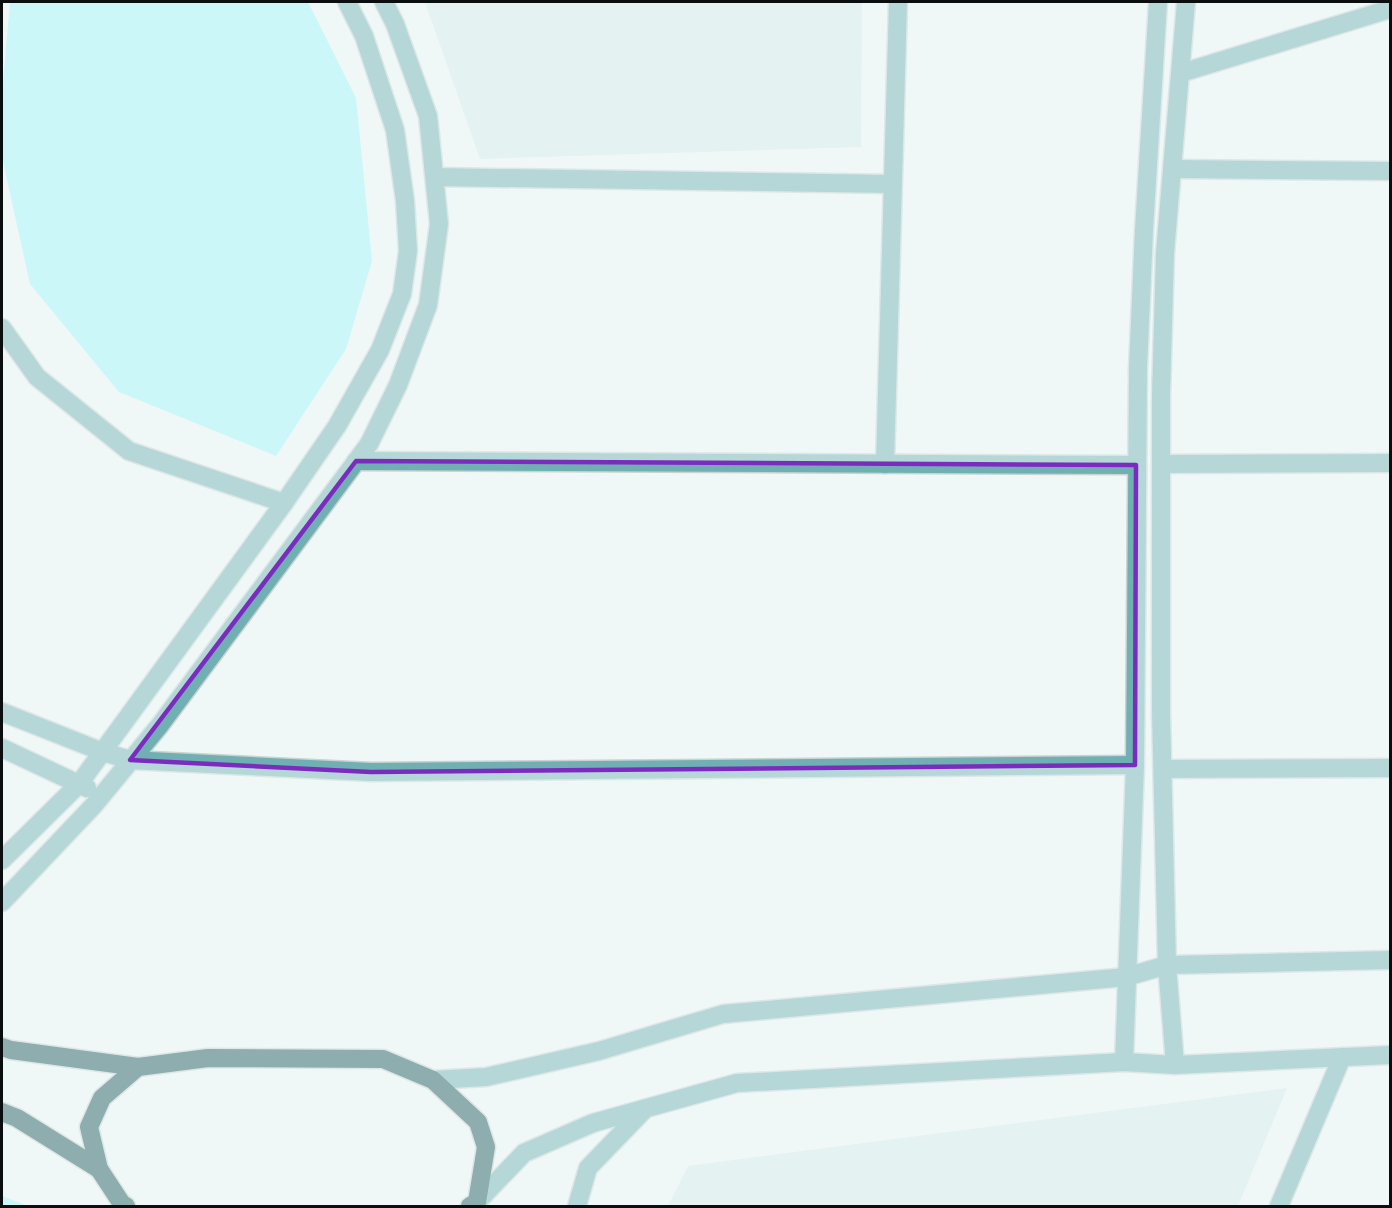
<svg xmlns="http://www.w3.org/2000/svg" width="1392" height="1208" font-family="'Alegreya Sans',sans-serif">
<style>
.built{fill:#d9eaea}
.green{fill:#a2f5f9}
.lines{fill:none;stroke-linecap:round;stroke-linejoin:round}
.minor-casing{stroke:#cbd2d2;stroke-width:21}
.highway-casing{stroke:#cbd2d2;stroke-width:21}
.minor{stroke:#70b0b2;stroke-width:18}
.highway{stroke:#195254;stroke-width:18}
.marked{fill:none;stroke:#7b2cbf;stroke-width:4.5;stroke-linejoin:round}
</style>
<rect width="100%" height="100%" fill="#eff7f7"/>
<g class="built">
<path d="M425,2H862L861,147L480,159Z"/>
<path d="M1287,1088L1238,1206H668L688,1166Z"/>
</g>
<g class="green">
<path d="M10,2H308L356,98L372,261L346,349L276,456L119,392L30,284L2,157V94Z"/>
<path d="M2,1196L28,1206H2Z"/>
</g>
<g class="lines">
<defs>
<g id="minor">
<path d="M1181,73L1390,9"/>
<path d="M1173,169L1390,171"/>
<path d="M435,177L892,184"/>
<path d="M2,328L37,377L129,451L284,503"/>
<path d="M356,461L1136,465"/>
<path d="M885,464L898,2"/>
<path d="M1161,464L1390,463"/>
<path d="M2,712L103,752L130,760L371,772L1135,765"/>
<path d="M2,748L87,788"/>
<path d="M1163,769L1390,768"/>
<path d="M2,860L79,784L284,503L337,426L380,350L402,294L408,251L405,201L395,130L364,36L347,2"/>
<path d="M2,902L94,805L160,725L369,444L398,385L428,305L439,224L428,116L395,24L384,2"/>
<path d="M1124,1062L1135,765L1138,368L1144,230L1158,2"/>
<path d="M1175,1065L1167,965L1161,713V395L1165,253L1186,2"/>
<path d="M433,1080L486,1077L599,1051L723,1014L1126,977L1167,965L1390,960"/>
<path d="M477,1202L524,1153L593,1123L737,1083L1124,1062L1175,1065L1390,1055"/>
<path d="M577,1206L588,1168L644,1110"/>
<path d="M1279,1206L1342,1057"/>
</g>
<g id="highway">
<path d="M2,1047L11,1050L138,1067"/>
<path d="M2,1112L17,1118L99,1169"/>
<path d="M126,1206L122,1204L99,1169L89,1127L102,1098L138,1067L208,1058L383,1059L433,1080L478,1122L486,1147L477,1202L470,1206"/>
</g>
</defs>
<use href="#minor" class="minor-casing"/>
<use href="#highway" class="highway-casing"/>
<use href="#minor" class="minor"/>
<use href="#highway" class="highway"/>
</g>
<path d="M0 0H1392V1208H0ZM356,461L1136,465L1135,765L371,772L130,760Z" fill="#eff7f7" fill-opacity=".55" fill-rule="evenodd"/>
<path class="marked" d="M356,461L1136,465L1135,765L371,772L130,760Z"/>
<rect width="1392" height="1208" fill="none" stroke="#0b0e0e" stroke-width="6"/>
</svg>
